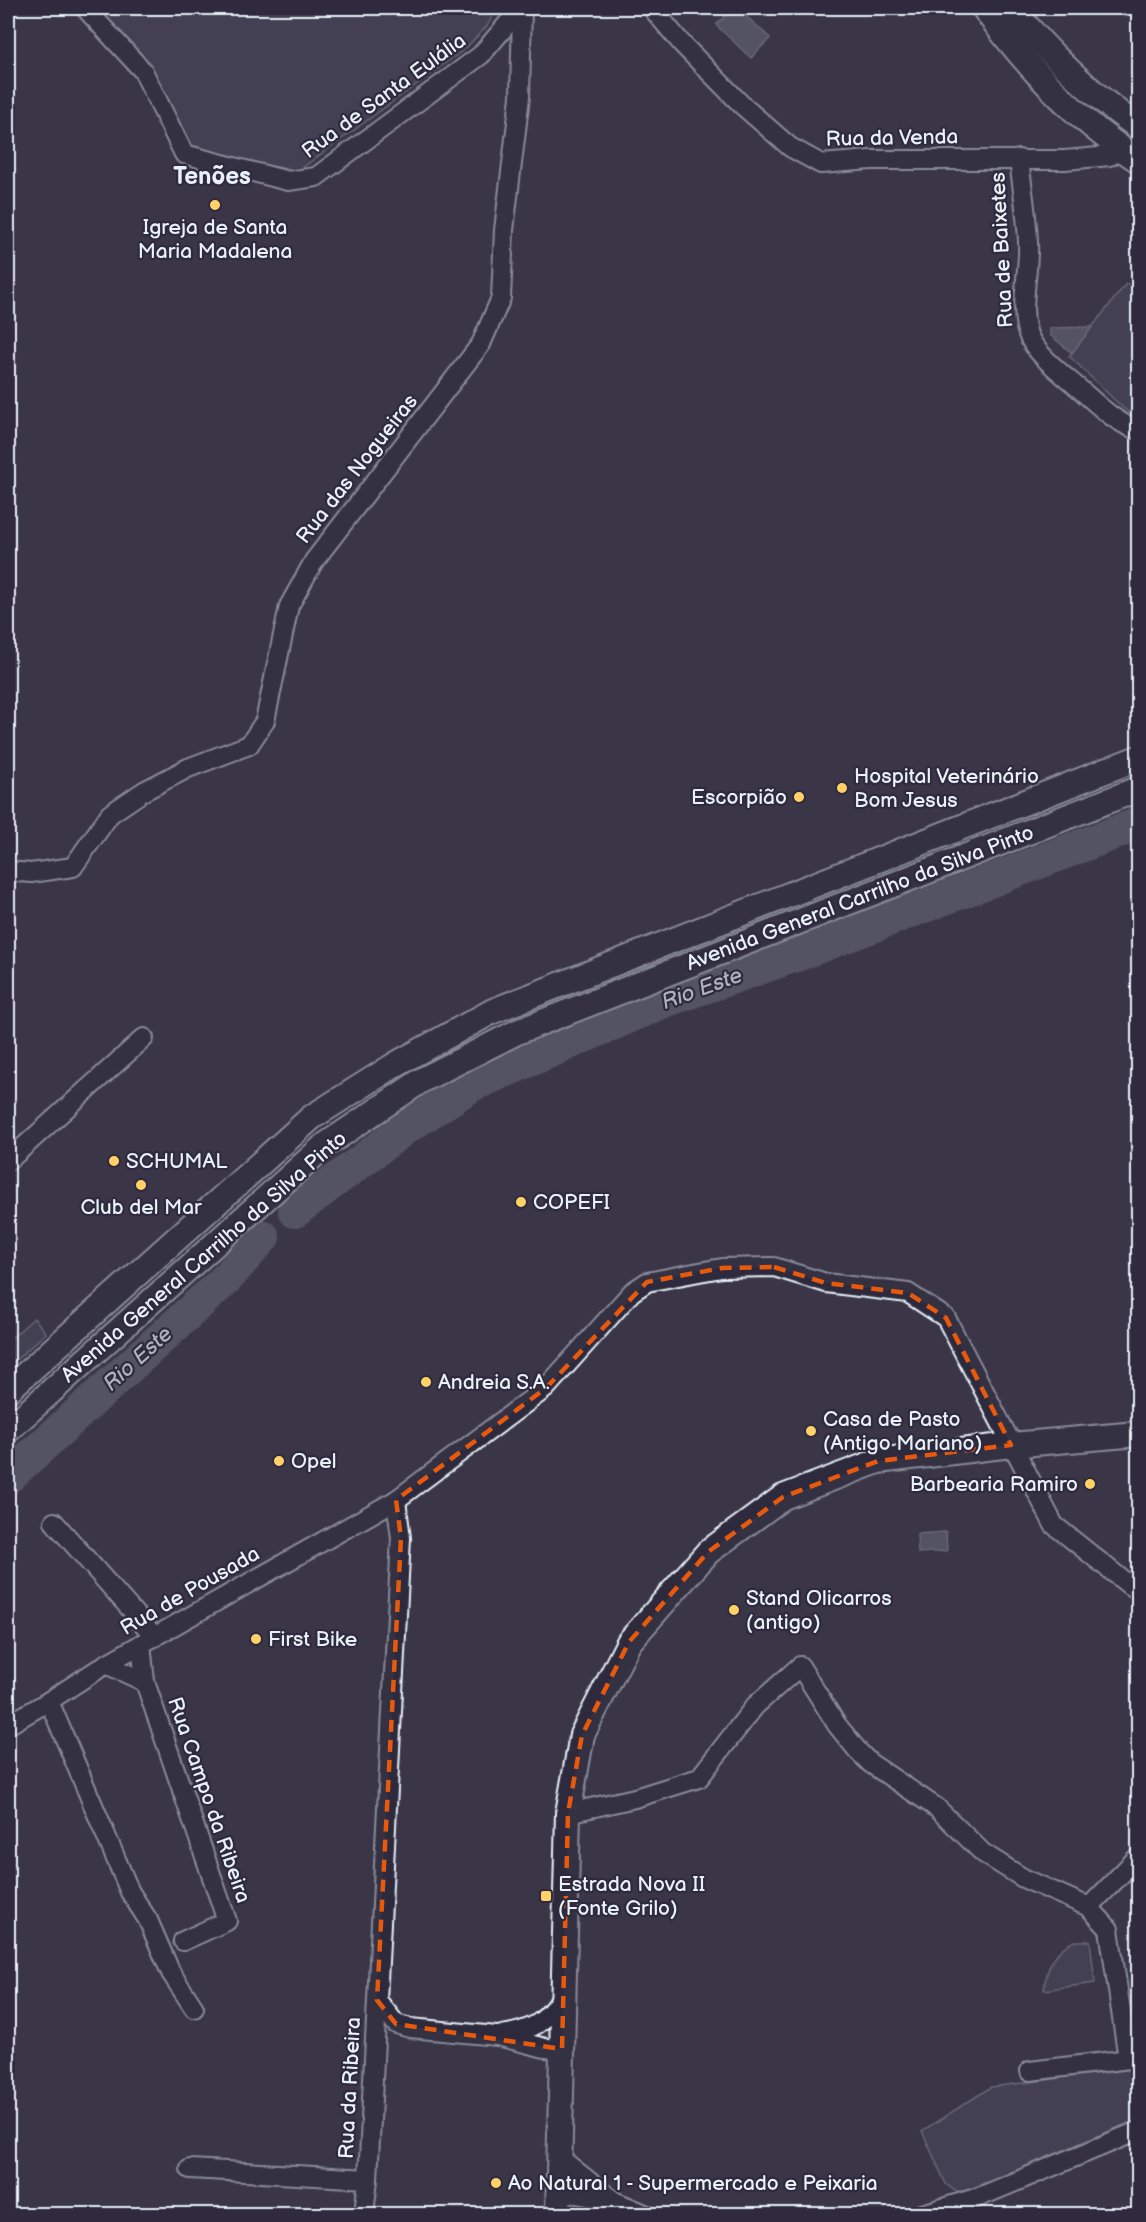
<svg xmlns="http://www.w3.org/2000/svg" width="1146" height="2222" font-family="'Balsamiq Sans',sans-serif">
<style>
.green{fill:#504e5f;stroke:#9ca0ac;stroke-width:1.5}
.water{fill:#737482;stroke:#a2a6b1;stroke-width:1.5}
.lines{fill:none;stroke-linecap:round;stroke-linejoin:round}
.river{stroke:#737482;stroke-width:34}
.minor-casing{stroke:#e8f1f8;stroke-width:22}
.major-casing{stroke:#e8f1f8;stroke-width:28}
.minor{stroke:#2f2a3d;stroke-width:18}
.major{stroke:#2f2a3d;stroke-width:24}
.marked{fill:none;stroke:#e8590c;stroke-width:4.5;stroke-dasharray:12 8;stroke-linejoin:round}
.poi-dot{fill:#ffd166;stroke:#2f2a3d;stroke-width:2}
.labels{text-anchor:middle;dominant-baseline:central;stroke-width:4.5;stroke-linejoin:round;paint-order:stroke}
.street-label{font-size:21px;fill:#e8f1f8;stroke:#2f2a3d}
.poi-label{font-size:21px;fill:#e8f1f8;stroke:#2f2a3d;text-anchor:start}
.water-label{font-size:22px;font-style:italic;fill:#aeb2bd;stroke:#2f2a3d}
.quarter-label{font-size:24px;font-weight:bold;fill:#e8f1f8;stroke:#2f2a3d}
</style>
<rect width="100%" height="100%" fill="#3a3648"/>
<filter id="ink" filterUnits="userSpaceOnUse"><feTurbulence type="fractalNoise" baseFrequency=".0167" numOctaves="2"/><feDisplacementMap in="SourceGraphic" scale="12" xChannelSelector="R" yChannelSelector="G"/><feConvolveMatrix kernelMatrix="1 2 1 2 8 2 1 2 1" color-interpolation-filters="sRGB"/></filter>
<g filter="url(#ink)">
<g class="green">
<path d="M93,8H497L487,26L465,49L298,171L185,150Z"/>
<path d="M1126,284H1134L1138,288V418L1123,408L1069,356Z"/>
<path d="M34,1318L46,1333L8,1367V1341Z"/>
<path d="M1075,1941H1090L1095,1983L1044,1990C1046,1970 1054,1949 1075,1941Z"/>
<path d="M1138,2068V2119L966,2191H955L946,2184L922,2131L991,2087Z"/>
</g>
<g class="water">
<path d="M733,8H737L770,38L751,58L716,25Z"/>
<path d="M1092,327L1072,353L1050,335V328Z"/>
<path d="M946,1532L947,1551L918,1553L917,1534Z"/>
</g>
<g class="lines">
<g class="river">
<path d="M295,1211L405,1128L472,1085L667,1000L802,953L1138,824"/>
<path d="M8,1477L225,1280L263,1237"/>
</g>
<defs>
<g id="minor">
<path d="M85,8L143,71L184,154L288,181L316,177L481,55L521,8"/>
<path d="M652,8L682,44L743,106L790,147L821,164L871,160H1065L1110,156L1122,150"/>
<path d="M1019,159C1022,187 1027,215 1028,242C1030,271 1017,313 1030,339C1039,357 1066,377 1082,391C1099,406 1116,423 1138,430"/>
<path d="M8,871L31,873L73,867L110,814L144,791L188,768L249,745L265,721L289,606L314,561L481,344L501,298L504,230L520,97L522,8"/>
<path d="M8,1161L144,1038"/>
<path d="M396,1500L401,1538L377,2000L396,2024L410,2028L497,2036L545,2048L562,2049"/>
<path d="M54,1522L155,1637"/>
<path d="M141,1644L145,1682L227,1921L183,1941"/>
<path d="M106,1664L145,1682"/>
<path d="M49,1701L130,1892L148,1920L171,1973L194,2008"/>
<path d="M8,1725L49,1701L106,1664L396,1500L546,1388L632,1292L647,1282L699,1272L722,1268L774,1267L826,1283L908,1293L946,1318L1054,1525L1129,1585L1138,1589"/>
<path d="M568,1813L635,1798L699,1778L755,1706L800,1666L837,1725L858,1751L870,1763L937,1808L983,1853L1023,1878L1089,1907L1109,1929L1128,2059"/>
<path d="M1089,1907L1138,1857"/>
<path d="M502,2035C534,2030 545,2023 563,1995"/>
<path d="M1030,2071L1138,2058"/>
<path d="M560,2158L614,2201L645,2214"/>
<path d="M190,2169L368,2179L377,2000"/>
<path d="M559,2191L610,2200"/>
<path d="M364,2214L368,2179"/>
<path d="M922,2214L979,2197L1138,2131"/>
</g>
<g id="major">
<path d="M984,8C1026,66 1078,121 1138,160"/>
<path d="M1012,8C1048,54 1090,93 1138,127"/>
<path d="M8,1390L312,1117L398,1063L493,1011L1138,758"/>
<path d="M8,1430L324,1146L422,1080L517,1032L1138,789"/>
<path d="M558,2214L568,1813L582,1735L629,1642L708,1552L783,1497L878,1461L1011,1445L1138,1434"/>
</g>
</defs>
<use href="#minor" class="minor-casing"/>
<use href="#major" class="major-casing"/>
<use href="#minor" class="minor"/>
<use href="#major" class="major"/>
</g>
</g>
<path d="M0 0H1146V2222H0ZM774,1267L826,1283L908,1293L946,1318L1011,1445L878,1461L783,1497L708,1552L629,1642L582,1735L568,1813L562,2049L396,2024L377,2000L401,1538L396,1500L546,1388L647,1282L722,1268Z" fill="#3a3648" fill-opacity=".55" fill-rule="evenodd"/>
<path class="marked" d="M774,1267L826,1283L908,1293L946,1318L1011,1445L878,1461L783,1497L708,1552L629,1642L582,1735L568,1813L562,2049L396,2024L377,2000L401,1538L396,1500L546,1388L647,1282L722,1268Z"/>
<g class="poi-dot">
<circle cx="215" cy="205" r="6"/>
<circle cx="842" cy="788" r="6"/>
<circle cx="799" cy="797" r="6"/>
<circle cx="114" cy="1161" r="6"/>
<circle cx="141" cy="1185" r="6"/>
<circle cx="521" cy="1202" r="6"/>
<circle cx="426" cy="1382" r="6"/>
<circle cx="811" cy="1431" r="6"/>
<circle cx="279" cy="1461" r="6"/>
<circle cx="1090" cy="1484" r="6"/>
<circle cx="734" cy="1610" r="6"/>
<circle cx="256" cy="1639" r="6"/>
<rect x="540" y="1890" width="12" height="12" rx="3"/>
<circle cx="496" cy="2183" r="6"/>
</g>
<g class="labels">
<g class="street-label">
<text transform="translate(384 96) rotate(-36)">Rua de Santa Eulália</text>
<text transform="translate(892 138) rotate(-1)">Rua da Venda</text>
<text transform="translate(1002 250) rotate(-93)">Rua de Baixetes</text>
<text transform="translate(357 469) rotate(-52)">Rua das Nogueiras</text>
<text transform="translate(860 898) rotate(-21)">Avenida General Carrilho da Silva Pinto</text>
<text transform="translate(204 1257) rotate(-41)">Avenida General Carrilho da Silva Pinto</text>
<text transform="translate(190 1591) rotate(-30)">Rua de Pousada</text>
<text transform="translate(209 1800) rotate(71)">Rua Campo da Ribeira</text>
<text transform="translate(350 2088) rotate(-87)">Rua da Ribeira</text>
</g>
<g class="poi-label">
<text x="215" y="227" text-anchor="middle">Igreja de Santa<tspan x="215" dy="24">Maria Madalena</tspan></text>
<text x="854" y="776">Hospital Veterinário<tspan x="854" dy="24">Bom Jesus</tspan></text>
<text x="787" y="797" text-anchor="end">Escorpião</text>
<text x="126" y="1161">SCHUMAL</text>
<text x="533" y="1202">COPEFI</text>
<text x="141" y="1207" text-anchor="middle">Club del Mar</text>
<text x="438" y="1382">Andreia S.A.</text>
<text x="823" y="1419">Casa de Pasto<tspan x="823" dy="24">(Antigo Mariano)</tspan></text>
<text x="291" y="1461">Opel</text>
<text x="1078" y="1484" text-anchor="end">Barbearia Ramiro</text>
<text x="746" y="1598">Stand Olicarros<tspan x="746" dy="24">(antigo)</tspan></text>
<text x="268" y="1639">First Bike</text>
<text x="558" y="1884">Estrada Nova II<tspan x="558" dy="24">(Fonte Grilo)</tspan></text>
<text x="508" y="2183">Ao Natural 1 - Supermercado e Peixaria</text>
</g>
<g class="water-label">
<text transform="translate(702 989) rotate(-20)">Rio Este</text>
<text transform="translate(138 1359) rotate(-42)">Rio Este</text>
</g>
<g class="quarter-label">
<text x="212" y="176">Tenões</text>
</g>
</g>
<rect width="1146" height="2222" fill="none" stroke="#2f2a3d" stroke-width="30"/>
<rect x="15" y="15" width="1116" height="2192" fill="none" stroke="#e8f1f8" stroke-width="2" filter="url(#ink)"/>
</svg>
